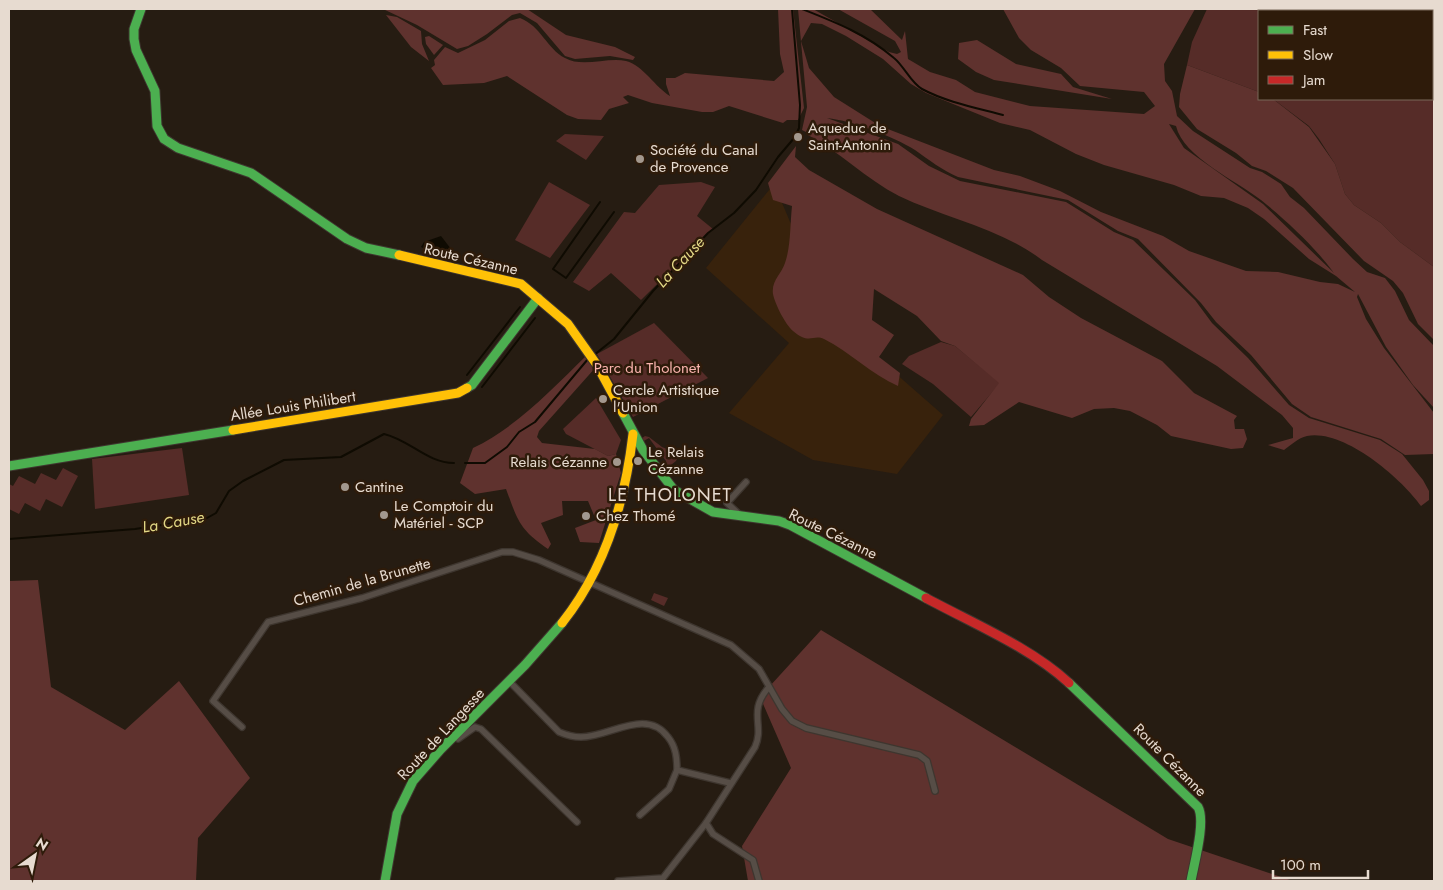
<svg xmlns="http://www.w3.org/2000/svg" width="1443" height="890" font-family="Jost,sans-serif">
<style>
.built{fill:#38220c}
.green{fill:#562c28}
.forest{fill:#5f322e;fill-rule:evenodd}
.water{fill:#0f0b02}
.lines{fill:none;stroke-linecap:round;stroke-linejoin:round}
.stream{stroke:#0f0b02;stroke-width:2}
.street-casing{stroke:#3e362f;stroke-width:8}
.fast-casing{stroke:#3e362f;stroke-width:11}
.slow-casing{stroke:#3e362f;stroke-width:11}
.jam-casing{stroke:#3e362f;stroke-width:11}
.street{stroke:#564d46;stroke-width:5.5}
.fast{stroke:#4caf50;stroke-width:9}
.slow{stroke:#ffc107;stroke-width:9}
.jam{stroke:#c62828;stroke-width:9}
.poi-dot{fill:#a3988e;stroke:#2e1b0a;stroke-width:2}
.labels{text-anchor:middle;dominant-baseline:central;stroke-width:5;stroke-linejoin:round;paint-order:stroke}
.poi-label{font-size:15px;fill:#e7dbd0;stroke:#2e1b0a;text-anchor:start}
.street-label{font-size:15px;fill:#e7dbd0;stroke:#2e1b0a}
.park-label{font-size:15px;fill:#fab4ae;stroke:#2e1b0a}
.water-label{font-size:16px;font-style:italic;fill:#e2d785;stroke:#2e1b0a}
.quarter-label{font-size:18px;letter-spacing:1px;fill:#e7dbd0;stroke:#2e1b0a}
</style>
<rect width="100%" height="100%" fill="#261c12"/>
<path class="built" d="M774,184L830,316L943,415L897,474L813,460L729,413L789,343L706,268Z"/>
<g class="green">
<path d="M1207,9H1434V267L1400,242L1381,223L1354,205L1345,194L1335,164L1319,139L1309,126L1273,99H1432V11H1259V92L1187,65L1192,42Z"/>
<path d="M565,134L604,136L586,160L556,141Z"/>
<path d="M549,182L590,205L550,258L515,240Z"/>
<path d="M701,182L715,187L697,216L713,229L641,300L611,273L589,291L573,282L624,212L635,213L659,185Z"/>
<path d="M654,323L708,378L633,417L597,354Z"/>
<path d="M941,342L955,346L1000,383L971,417L933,384L902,364L909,356Z"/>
<path d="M596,398L621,440L616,454L608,456L566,434L563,429Z"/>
<path d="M645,436L649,437L662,447L679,454L676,461L662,472L660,469L666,465V461L649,438L642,442L641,439Z"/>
<path d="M182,448L189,495L95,509L92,459Z"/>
<path d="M63,468L78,476L62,507L46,499L40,511L25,503L19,514L9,509V484L13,486L19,476L35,484L41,473L56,480Z"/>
<path d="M654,593L668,598L664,606L651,600Z"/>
</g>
<g class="forest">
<path d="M383,9H527L566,35L615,47L635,57L633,60L610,56L575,59L565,56L537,23L520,13L512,15L487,34L468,46L457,49L417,25Z"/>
<path d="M778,9H793L804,108L798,120H787L783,123L729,106L713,112H702L652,103L628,95L623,97L629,103L609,109L601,120L578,119L567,115L507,76L484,83L443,85L431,68L435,65L434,60L445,47L458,53L485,40L509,21L520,18C541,26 547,49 565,58C582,68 607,57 626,61C644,66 655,87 670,96L666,84V78H675L685,73L774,81L784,72L780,54Z"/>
<path d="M798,9H813L889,52L897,54L901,52L895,41L838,9H870L902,40L905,31L908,59L930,72L956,80L975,92L1030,106L1144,114L1155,106L1144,92L1080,86L1061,68L1031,50L1019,38L1003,9H1195L1164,64L1165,81L1172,91L1177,116L1193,131L1250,168L1262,172L1281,184L1290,197L1304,208L1353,259L1367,272L1385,278L1395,291L1409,320L1434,346V408L1413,385L1386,347L1358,294L1357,297L1366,319L1384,348L1434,413V454L1405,455L1381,439L1311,417L1292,404L1251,355L1216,322L1201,303L1138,239L1118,231L1068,200L958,177C942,170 929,160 915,150C892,136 853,121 827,118L898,144L929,166L960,181L1066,202L1114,232L1133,240L1195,300L1212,323L1248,358L1289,405L1309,418L1380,440L1402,454L1423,480L1429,491V500L1421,506C1401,478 1344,429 1307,436C1298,438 1291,445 1284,450L1268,445L1293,438V428L1282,415L1217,366L1042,260C1002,229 945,218 899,196C866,179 839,151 806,134V132L802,130L807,107ZM811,23L822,24L846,36L883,59L911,84L926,93L1000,123L1030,130L1076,154L1104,165L1174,185L1201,196L1224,198L1248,208L1264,219L1309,259L1336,276L1355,292L1338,284L1320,282L1278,272L1246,271L1189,251L1163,236L1101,212L1060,191L1020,176L994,170L880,126L834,97L809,68L801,41ZM1169,124L1176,126C1183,157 1237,181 1261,200C1287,221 1315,247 1334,273L1263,204L1184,148Z"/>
<path d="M386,15L397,17L421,31L422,44L429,61L411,47Z"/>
<path d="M429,36L443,45L434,55L426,44L425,37Z"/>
<path d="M977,40L1016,64L1061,74L1073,87L1112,99L994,80L976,72L958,59L959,43Z"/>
<path d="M1187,65L1259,92V99H1273L1309,127L1335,164L1345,194L1354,205L1381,223L1400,242L1434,267V340L1418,324L1403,293L1393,281L1364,261L1293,188L1266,171L1252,166L1236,153L1197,129L1179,107L1180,94Z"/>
<path d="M796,146L795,157L809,170L877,209L1023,275L1049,297L1081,318L1162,361L1194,393L1237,416L1234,420L1235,429H1244L1247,439L1243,448L1231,449L1171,436L1157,425L1130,411L1114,408L1094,409L1072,418L1019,402L984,425L969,426L971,419L999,383L955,346L941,341L917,316L874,289L872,320L894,335L879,357L900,373L898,386C872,375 850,352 824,339C813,334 809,345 793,331C785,324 775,304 773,294C771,281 782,273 785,263C791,246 790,224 792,206L773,200L768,183Z"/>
<path d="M587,355L596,367L539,431L537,437L542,443L595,449L608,456L616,454L621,473L599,543L580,542L575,528L596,520L588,501H562L563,515L541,523L551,544L548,549C519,529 518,521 506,489L475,494L460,483L473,448C517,427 552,389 587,355Z"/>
<path d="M38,580L51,687L125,730L179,681L250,778L198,838L196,881H9V581Z"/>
<path d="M821,630L1168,839L1293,881H748L742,846L791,768L760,697Z"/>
</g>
<path class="water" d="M441,236L451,249L448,255L436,254L421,247L424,242Z"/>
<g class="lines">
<g class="stream">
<path d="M802,9C835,22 866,34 894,58C904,66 911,83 922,89C946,102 977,108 1003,115"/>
<path d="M1358,9L1359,11"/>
<path d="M1432,98L1434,99"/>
<path d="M600,202L553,269L566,278L614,212"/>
<path d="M594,355L614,339L653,291L708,233L734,213L756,190L778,157L795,137L799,128L800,105L792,9"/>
<path d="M467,375L520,307"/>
<path d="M482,387L535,318"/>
<path d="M465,463H485L507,447L519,432L535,422L588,359"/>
<path d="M9,539L135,529L207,518L216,513L229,491L243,481L284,460L341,457L384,434C410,440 427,463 454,463"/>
</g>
<defs>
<g id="street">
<path d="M741,516L727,503L746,482"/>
<path d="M509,681L559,732C566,735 573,737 581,737C610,737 646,707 668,737C676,747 677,758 677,770L730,783"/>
<path d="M242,727L213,701L268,622L362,598L502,552H513L539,560L731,645L759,669L782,709L792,721L806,728L919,755L927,761L935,791"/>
<path d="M455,737L458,739L475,727L481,729L577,822"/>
<path d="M640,815L669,789L677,770"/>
<path d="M618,881L663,878L706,823"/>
<path d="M759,881L753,860L713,834L706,823L755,747C765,725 747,712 769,687"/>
</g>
<g id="fast">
<path d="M141,9L134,29V39L136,50L155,91L157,126L164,139L178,148L251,173L347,239L366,248L399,255"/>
<path d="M467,388L472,385L538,298"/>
<path d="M623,413L643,450L674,490L713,512L779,521L790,525L926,598"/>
<path d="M9,466L233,430"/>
<path d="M1069,683L1198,807C1206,821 1194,864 1191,881"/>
<path d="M385,881L397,814L413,781L441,749L525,665L562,623"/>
</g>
<g id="slow">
<path d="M399,255L521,284L568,324L597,365L623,413"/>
<path d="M233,430L458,393L467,388"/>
<path d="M562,623C605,569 625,502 633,434"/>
</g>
<path id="jam" d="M926,598C972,623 1030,647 1069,683"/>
</defs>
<use href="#street" class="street-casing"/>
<use href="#fast" class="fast-casing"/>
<use href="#slow" class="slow-casing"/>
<use href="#jam" class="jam-casing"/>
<use href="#street" class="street"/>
<use href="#fast" class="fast"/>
<use href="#slow" class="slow"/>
<use href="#jam" class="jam"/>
</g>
<g class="poi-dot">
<circle cx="798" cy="137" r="5"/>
<circle cx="640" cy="159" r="5"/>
<circle cx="603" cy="399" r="5"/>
<circle cx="638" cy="461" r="5"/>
<circle cx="617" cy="462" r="5"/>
<circle cx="345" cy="487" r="5"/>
<circle cx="384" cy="515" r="5"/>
<circle cx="586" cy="516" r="5"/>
</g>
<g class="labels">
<g class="poi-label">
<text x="808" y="128">Aqueduc de<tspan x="808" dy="17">Saint-Antonin</tspan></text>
<text x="650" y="150">Société du Canal<tspan x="650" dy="17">de Provence</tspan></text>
<text x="613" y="390">Cercle Artistique<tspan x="613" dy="17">l'Union</tspan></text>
<text x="648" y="452">Le Relais<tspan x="648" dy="17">Cézanne</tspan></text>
<text x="607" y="462" text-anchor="end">Relais Cézanne</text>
<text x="355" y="487">Cantine</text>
<text x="394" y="506">Le Comptoir du<tspan x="394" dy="17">Matériel - SCP</tspan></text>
<text x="596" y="516">Chez Thomé</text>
</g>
<g class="street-label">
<text transform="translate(471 259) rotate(13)">Route Cézanne</text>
<text transform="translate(293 406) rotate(-9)">Allée Louis Philibert</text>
<text transform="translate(833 534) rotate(26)">Route Cézanne</text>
<text transform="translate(362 582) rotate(-16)">Chemin de la Brunette</text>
<text transform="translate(441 734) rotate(-47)">Route de Langesse</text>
<text transform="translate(1170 760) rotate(45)">Route Cézanne</text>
</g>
<g class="park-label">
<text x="647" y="368">Parc du Tholonet</text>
</g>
<g class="water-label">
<text transform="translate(680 262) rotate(-47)">La Cause</text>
<text transform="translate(173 522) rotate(-10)">La Cause</text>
</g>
<g class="quarter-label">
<text x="670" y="495">LE THOLONET</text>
</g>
</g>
<rect width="1443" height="890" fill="none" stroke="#e7dbd0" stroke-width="20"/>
<rect x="1258" y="10" width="175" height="90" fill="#2e1b0a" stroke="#786859"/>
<rect x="1268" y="26" width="25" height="8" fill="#4caf50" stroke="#786859"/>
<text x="1303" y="35" font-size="15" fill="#e7dbd0">Fast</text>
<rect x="1268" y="51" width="25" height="8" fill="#ffc107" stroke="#786859"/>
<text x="1303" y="60" font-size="15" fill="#e7dbd0">Slow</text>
<rect x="1268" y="76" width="25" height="8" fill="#c62828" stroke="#786859"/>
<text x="1303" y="85" font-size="15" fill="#e7dbd0">Jam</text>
<g transform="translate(35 855) rotate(33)" stroke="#2e1b0a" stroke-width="4" paint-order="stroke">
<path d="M0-4L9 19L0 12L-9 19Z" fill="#e7dbd0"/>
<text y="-8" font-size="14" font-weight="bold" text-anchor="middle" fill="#e7dbd0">N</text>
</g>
<path d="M1273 870v8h95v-8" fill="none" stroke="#e7dbd0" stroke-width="2.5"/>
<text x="1280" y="870" font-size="15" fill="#e7dbd0" stroke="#2e1b0a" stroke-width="4" paint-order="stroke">100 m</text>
</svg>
